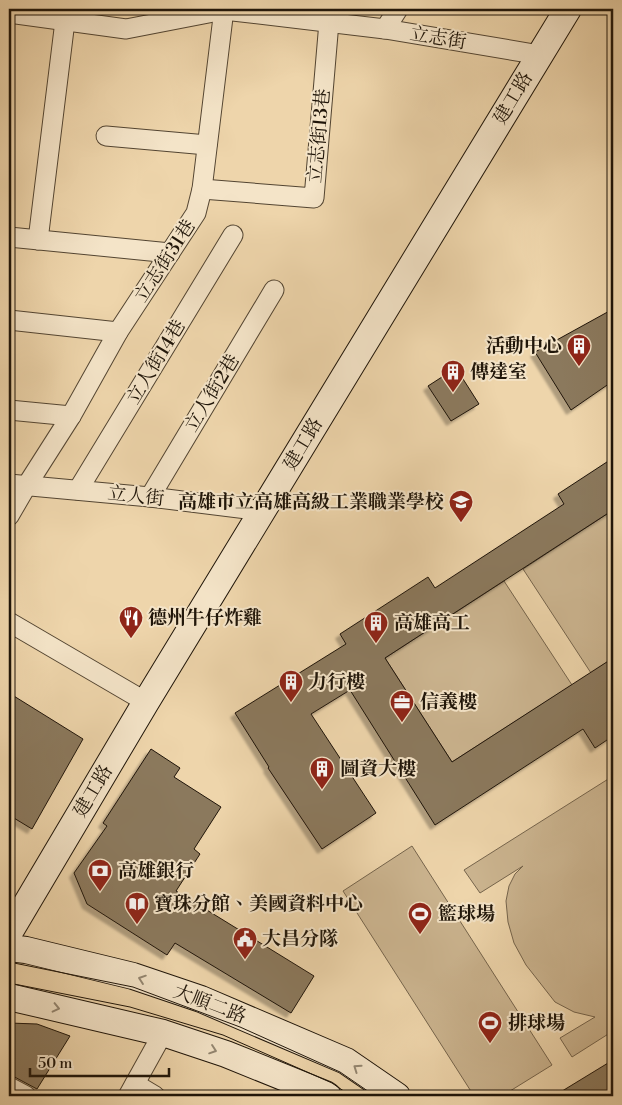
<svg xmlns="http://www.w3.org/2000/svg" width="622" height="1105" font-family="'Libre Bodoni','Noto Serif TC',serif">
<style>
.green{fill:#cbb48f;stroke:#75644c}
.building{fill:#8b795d;stroke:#1f1509;filter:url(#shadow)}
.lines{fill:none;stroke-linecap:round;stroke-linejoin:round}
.street-casing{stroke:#534532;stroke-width:21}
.secondary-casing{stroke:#1f1509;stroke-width:28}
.street{stroke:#f4e4c8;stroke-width:19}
.secondary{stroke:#f4e4c8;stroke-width:26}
.tram{stroke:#1f1509;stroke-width:1}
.oneway{stroke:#948772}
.labels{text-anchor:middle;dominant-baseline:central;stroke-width:4;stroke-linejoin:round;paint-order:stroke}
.street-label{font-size:19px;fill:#1f1509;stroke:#f4e4c8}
.poi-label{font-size:19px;font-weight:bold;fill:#1f1509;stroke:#f4e4c8;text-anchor:start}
</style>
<defs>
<filter id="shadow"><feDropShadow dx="-4.5" dy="4.5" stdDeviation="1" flood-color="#0004"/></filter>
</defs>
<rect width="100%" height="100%" fill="#eed5ab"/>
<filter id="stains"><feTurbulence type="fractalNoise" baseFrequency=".004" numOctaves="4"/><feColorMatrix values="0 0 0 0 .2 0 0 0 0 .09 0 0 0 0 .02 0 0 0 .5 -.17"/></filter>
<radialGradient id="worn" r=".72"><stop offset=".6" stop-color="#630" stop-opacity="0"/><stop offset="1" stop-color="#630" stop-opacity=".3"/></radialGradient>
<g class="green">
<path d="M613,510V658L591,673L523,569Z"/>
<path d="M504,581L572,685L452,762L385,658Z"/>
<path d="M613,776V1031L572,1057L560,1038L595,1017L574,1012L555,1002L526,965L514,943L508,922L506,901L509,886L515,874L523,866L480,893L464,870Z"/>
<path d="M412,846L552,1065L502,1096H474L343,891Z"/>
</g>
<g class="building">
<path d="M613,309V381L571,410L535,352Z"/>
<path d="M456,368L479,404L451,421L428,386Z"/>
<path d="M613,458V510L385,658L452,762L613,658V736L595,748L583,729L435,825L350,690L311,714L376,813L322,849L268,768L269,767L235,713L346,644L340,634L428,577L435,588L564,504L558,494Z"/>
<path d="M9,693L83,739L32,829L9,815Z"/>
<path d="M151,749L180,768L174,777L221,807L194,849L200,854L176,891L314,976L291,1013L175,943L167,955L87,904L74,873L107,826L103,823Z"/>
<path d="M9,1023L37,1024L70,1036L37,1089L9,1074Z"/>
<path d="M613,1060V1096H554Z"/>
</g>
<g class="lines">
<defs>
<g id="street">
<path d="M9,13L126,29L224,10L385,29L540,55"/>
<path d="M385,29L398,9"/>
<path d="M106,136L207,145"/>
<path d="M202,189L314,198L329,22"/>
<path d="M9,237L170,253"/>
<path d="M38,240L65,21"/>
<path d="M9,320L118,332"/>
<path d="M9,410L71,416"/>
<path d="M9,484L150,497L263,511"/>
<path d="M78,490L233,235"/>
<path d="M150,497L274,290"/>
<path d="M9,516L27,485L71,416L118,332L196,213L202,189L224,9"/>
<path d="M9,622L146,702"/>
<path d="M135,1084L155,1096"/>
<path d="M9,1087L26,1096"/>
<path d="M128,1096L163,1033"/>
</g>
<g id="secondary">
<path d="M9,933L146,702L568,9"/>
<path d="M9,948L26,950L133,976L201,999L346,1061L397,1096"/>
<path d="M9,997L163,1033L226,1054L325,1094L328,1096"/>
</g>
</defs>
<use href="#street" class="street-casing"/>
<use href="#secondary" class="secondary-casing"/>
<use href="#street" class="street"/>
<use href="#secondary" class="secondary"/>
<g class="tram">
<path d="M9,962L133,987L240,1027L340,1072L375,1096"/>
<path d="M9,983L130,1007L223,1035L332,1083L351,1096"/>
</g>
</g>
<defs><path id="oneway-chevron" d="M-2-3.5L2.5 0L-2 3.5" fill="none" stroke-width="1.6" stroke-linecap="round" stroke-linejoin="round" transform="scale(1.25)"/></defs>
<g class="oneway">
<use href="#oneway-chevron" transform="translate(142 979) rotate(-161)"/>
<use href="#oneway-chevron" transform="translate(56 1008) rotate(13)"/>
<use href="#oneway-chevron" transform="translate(213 1050) rotate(19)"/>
<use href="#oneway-chevron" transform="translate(357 1068) rotate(-145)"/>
</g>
<defs>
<symbol id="building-pin" viewBox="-11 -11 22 30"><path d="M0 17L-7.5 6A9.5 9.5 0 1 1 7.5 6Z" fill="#8f2418" stroke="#f4e4c8"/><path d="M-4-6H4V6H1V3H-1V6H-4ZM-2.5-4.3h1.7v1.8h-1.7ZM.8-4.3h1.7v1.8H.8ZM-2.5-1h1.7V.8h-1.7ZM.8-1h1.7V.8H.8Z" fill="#fff"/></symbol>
<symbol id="school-pin" viewBox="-11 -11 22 30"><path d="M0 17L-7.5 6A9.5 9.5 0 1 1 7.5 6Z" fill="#8f2418" stroke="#f4e4c8"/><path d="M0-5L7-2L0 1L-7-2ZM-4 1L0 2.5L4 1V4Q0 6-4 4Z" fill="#fff"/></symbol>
<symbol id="restaurant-pin" viewBox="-11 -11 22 30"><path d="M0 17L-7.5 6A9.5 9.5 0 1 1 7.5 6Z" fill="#8f2418" stroke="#f4e4c8"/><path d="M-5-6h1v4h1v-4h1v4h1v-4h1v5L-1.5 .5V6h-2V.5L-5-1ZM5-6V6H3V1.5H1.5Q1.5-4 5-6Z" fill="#fff"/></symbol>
<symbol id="office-pin" viewBox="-11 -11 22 30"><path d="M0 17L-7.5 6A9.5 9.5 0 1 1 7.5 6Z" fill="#8f2418" stroke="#f4e4c8"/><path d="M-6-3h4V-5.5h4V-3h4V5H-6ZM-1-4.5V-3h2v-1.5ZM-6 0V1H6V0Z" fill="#fff"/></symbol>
<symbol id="bank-pin" viewBox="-11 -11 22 30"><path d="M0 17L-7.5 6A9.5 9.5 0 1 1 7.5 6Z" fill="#8f2418" stroke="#f4e4c8"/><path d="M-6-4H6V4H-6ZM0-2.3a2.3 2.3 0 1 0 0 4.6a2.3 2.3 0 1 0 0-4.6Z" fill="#fff"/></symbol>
<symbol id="library-pin" viewBox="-11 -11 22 30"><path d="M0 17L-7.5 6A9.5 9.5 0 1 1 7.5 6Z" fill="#8f2418" stroke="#f4e4c8"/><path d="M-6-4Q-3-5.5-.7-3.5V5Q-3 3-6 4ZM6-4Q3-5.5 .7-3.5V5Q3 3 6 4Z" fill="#fff"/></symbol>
<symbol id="stadium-pin" viewBox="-11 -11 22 30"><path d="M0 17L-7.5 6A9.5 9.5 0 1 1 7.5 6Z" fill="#8f2418" stroke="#f4e4c8"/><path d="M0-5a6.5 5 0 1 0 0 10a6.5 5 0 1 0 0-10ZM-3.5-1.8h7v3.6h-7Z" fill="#fff"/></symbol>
<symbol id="civic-pin" viewBox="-11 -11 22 30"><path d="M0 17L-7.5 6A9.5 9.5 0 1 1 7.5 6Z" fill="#8f2418" stroke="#f4e4c8"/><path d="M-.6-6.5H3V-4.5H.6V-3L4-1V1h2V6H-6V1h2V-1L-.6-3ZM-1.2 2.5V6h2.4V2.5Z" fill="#fff"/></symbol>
</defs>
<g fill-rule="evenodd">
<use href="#building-pin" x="565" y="332" width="28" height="38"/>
<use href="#building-pin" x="439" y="358" width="28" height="38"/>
<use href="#school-pin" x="447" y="488" width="28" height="38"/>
<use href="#restaurant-pin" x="117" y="604" width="28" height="38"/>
<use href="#building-pin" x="362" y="609" width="28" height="38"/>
<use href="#building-pin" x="277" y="668" width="28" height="38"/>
<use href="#office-pin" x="388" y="688" width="28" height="38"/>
<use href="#building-pin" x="308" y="755" width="28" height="38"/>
<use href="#bank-pin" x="86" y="857" width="28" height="38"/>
<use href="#library-pin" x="123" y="890" width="28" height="38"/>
<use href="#stadium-pin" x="406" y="900" width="28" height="38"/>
<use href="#civic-pin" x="231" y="925" width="28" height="38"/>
<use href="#stadium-pin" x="476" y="1009" width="28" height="38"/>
</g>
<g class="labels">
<g class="street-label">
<text transform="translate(438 38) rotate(9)">立志街</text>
<text transform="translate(513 98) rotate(-59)">建工路</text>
<text transform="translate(319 136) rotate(-85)">立志街13巷</text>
<text transform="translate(165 261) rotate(-57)">立志街31巷</text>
<text transform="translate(156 362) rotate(-59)">立人街14巷</text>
<text transform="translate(212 393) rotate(-59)">立人街2巷</text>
<text transform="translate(303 444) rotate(-59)">建工路</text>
<text transform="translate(136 496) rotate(6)">立人街</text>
<text transform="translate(93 791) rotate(-59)">建工路</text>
<text transform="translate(210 1004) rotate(21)">大順二路</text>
</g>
<g class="poi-label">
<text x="562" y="346" text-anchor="end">活動中心</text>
<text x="470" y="372">傳達室</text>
<text x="444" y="502" text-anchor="end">高雄市立高雄高級工業職業學校</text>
<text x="148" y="618">德州牛仔炸雞</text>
<text x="394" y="623">高雄高工</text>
<text x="308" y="682">力行樓</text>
<text x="420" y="702">信義樓</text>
<text x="340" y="769">圖資大樓</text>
<text x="118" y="871">高雄銀行</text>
<text x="154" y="904">寶珠分館、美國資料中心</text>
<text x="438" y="914">籃球場</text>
<text x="262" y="939">大昌分隊</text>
<text x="508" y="1023">排球場</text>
</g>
</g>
<rect width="622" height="1105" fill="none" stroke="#eed5ab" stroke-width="30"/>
<rect x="10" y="10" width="602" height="1085" fill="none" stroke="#1f1509" stroke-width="2.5"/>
<rect x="15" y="15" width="592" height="1075" fill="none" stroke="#1f1509"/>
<path d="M30 1068v8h139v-8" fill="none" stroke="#1f1509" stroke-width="2.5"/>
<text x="38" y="1068" font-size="15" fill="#1f1509" stroke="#f4e4c8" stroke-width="4" paint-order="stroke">50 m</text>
<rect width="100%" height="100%" filter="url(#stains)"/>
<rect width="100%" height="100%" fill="url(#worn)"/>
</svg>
